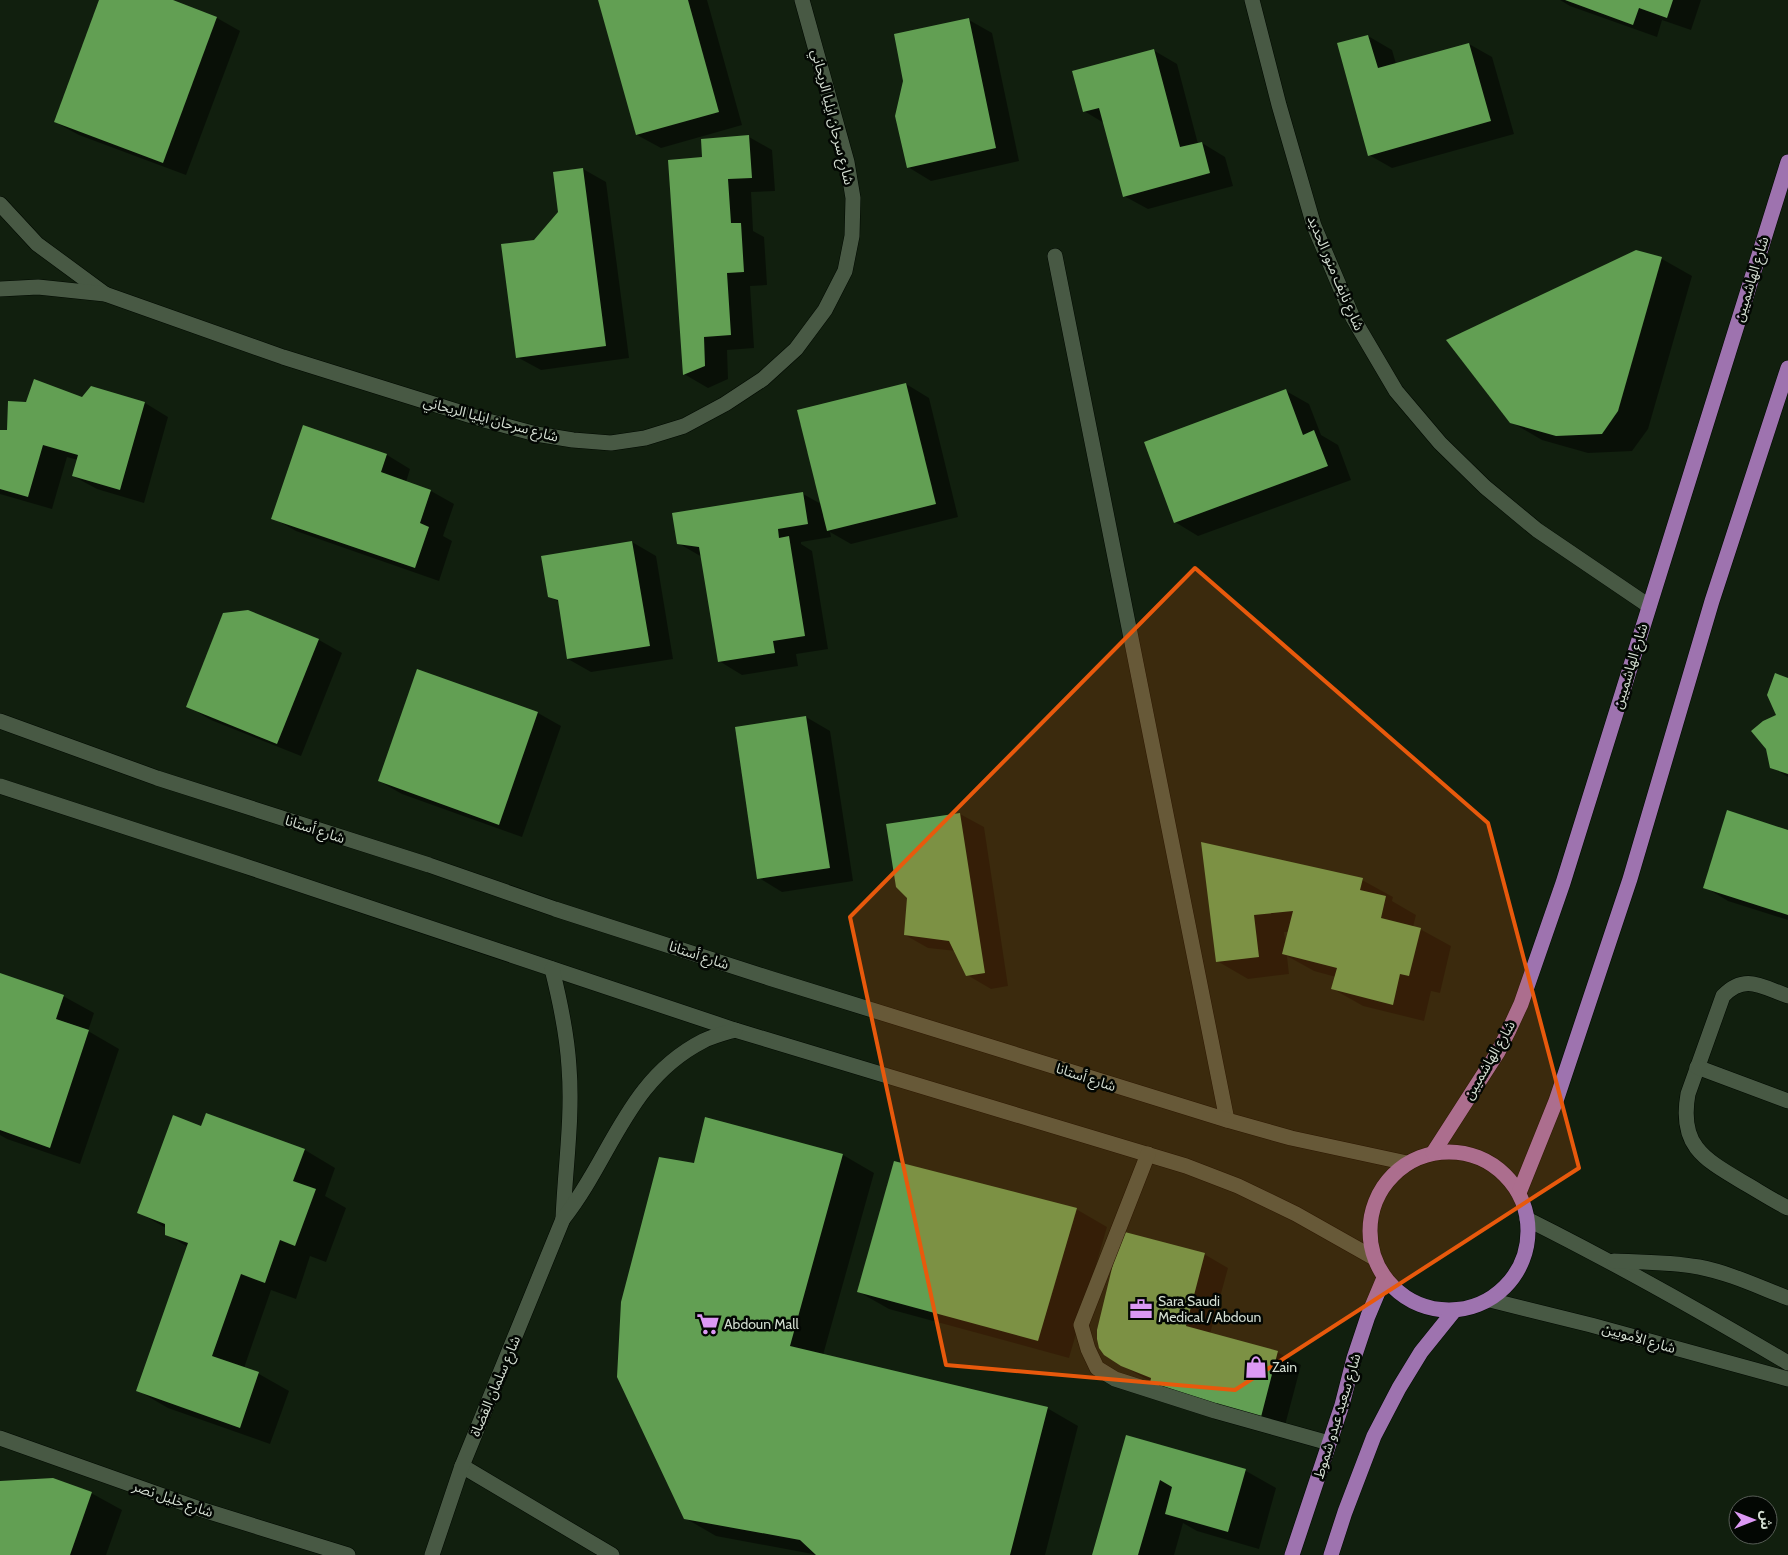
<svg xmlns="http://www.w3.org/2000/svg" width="1788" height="1555" font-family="Cabin,'Noto Sans Arabic',sans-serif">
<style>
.shadow{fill:#0007;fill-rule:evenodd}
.building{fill:#629f53}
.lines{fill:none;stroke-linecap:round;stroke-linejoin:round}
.minor-casing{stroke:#010900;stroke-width:16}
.major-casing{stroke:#010900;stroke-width:16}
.minor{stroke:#485944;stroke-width:15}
.major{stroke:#9e73af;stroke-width:15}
.marked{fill:#e8590c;fill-opacity:0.2;stroke:#e8590c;stroke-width:4;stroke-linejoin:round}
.labels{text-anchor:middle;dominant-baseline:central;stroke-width:5;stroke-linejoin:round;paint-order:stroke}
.street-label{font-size:14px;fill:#d2dcd0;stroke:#030703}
.poi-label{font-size:14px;fill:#d2dcd0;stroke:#030703;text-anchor:start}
</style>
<rect width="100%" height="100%" fill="#111f0e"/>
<g class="shadow">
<path d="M101,0H169L217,18L240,31L186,175L79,135L55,122Z"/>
<path d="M599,0H707L742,125L661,148L637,135Z"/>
<path d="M1560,0H1701L1691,30L1662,20L1657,37L1570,6Z"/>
<path d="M969,20L992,33L1019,161L931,181L908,167Z"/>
<path d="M1368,36L1392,50L1396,64L1469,44L1492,57L1514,134L1392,168L1369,155Z"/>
<path d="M1153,50L1177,64L1198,144L1202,143L1225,157L1233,186L1148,209L1124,196L1104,123L1084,111Z"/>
<path d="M749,137L772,150L775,191L751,192L753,231L764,237L767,285L750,286L754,348L727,350L728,379L708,388L684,374L704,158Z"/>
<path d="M583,169L606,182L629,358L541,370L517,357L535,241L560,212Z"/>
<path d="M1636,251L1662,259L1692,276L1648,429L1632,451L1588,453L1542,440L1511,422Z"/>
<path d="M906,384L929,398L958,517L851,544L830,532L831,537L801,542V544L812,551L828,649L796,654L798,666L742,675L719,661L702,557L678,543L803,494L821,504Z"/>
<path d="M91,388L145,403L168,417L144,503L97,489L73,476L78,460L67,457L52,509L0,494V431H8L27,403L83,398Z"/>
<path d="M1286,391L1309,404L1321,435L1338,445L1351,480L1198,536L1175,522Z"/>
<path d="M303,426L387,455L410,469L406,482L431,491L454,504L443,536L452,541L439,581L296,531L273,518Z"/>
<path d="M632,542L656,556L673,659L591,672L568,659L559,602L549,596L542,557Z"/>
<path d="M247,612L319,640L342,653L301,756L211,720L187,706Z"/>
<path d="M418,671L538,713L561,726L522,837L402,794L379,781Z"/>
<path d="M1788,679V777L1771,767L1778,715Z"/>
<path d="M806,717L830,731L853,881L782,892L759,878Z"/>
<path d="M960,814L984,827L1008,986L991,989L967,975L956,951L928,948L905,935L909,898L888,825Z"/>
<path d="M1788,831V920L1728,901L1705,887Z"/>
<path d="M1203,844L1362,880L1393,897L1392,901L1416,915L1413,927L1420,929L1451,946L1440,993L1431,991L1424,1021L1363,1006L1333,989L1336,977L1314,971L1287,956L1289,974L1248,979L1217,961ZM1284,932H1289L1286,946Z"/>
<path d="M0,974L63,996L94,1013L88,1031L119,1049L80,1164L7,1139L0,1135Z"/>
<path d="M207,1114L305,1150L335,1168L325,1196L346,1208L326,1262L310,1256L296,1299L271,1290L244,1368L259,1374L289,1391L270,1444L168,1408L137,1390L188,1247L166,1234V1228L138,1212L202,1128Z"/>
<path d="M706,1119L843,1155L874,1173L823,1355L1047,1408L1078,1426L1045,1555H818L716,1536L685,1518L695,1165Z"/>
<path d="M1076,1209L1107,1227L1069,1358L889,1309L859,1292Z"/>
<path d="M1204,1254L1228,1268L1210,1334L1277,1352L1301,1365L1284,1429L1146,1379L1121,1365Z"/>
<path d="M1127,1436L1246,1471L1276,1488L1259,1549L1197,1531L1183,1523L1174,1555H1093Z"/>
<path d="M0,1482L91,1493L122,1510L106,1555H0Z"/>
</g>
<g class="building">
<path d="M99,0H173L217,17L163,163L54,122Z"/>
<path d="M598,0H688L719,112L636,135Z"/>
<path d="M1565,0H1673L1667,18L1639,8L1633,25Z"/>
<path d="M969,18L996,148L907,168L895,116L903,81L894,34Z"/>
<path d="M1368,35L1378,68L1469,43L1491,121L1368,156L1337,43Z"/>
<path d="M1154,49L1180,147L1202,142L1210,173L1123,197L1099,108L1083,112L1072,71Z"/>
<path d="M749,135L752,178L728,179L731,223H741L744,272L727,273L731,335L704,337L705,366L683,375L668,160L702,157L701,139Z"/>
<path d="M583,168L606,346L516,358L501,244L534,240L558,212L553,172Z"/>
<path d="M1636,250L1662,257L1618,411L1602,434L1556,436L1510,423L1446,340Z"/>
<path d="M34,379L82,397L91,386L145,402L120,490L72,476L78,455L43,445L28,497L0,489V430H7L8,401L26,402Z"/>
<path d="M906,383L936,504L827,531L797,410Z"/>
<path d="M1286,389L1303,435L1314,430L1328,466L1174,523L1144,442Z"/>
<path d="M303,425L387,454L381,472L431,490L420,523L429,527L415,568L271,519Z"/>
<path d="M803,492L808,524L778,529L779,538L789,536L805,636L773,641L775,653L718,662L699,547L677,544L672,513Z"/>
<path d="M632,541L650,646L567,659L558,600L548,597L541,556Z"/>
<path d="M248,610L319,639L277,744L186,707L223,613Z"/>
<path d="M417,669L538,712L499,825L378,781Z"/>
<path d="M1775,673L1788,678V774L1770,768L1766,749L1751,731L1763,721L1776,715L1767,695Z"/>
<path d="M806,716L830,868L757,879L735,727Z"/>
<path d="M1727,810L1788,830V915L1703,888Z"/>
<path d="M960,813L985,973L966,976L949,941L904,935L907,898L896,887L886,824Z"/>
<path d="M1201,842L1363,878L1360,890L1386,896L1381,918L1421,928L1409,976L1400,974L1393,1005L1331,989L1337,968L1282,954L1293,911L1254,915L1259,957L1216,962Z"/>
<path d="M0,973L64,995L56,1019L89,1030L50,1148L0,1130Z"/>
<path d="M206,1113L305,1149L293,1181L316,1189L295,1246L280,1240L265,1283L241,1274L212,1356L259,1372L240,1428L136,1391L188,1243L165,1235V1224L137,1213L173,1115L201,1126Z"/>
<path d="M705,1117L843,1154L790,1346L1048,1407L1010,1555H816L800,1540L684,1519L617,1377L621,1302L659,1157L694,1163Z"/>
<path d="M894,1161L1077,1208L1038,1341L857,1292Z"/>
<path d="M1121,1231L1205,1253L1186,1326L1278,1351L1261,1417L1149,1388L1151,1378L1121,1366L1104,1355L1099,1348L1097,1339V1330Z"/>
<path d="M1126,1435L1246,1469L1228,1532L1165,1514L1172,1487L1160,1480L1138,1555H1092Z"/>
<path d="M53,1478L92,1492L70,1555H0V1481Z"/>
</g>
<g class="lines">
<defs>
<g id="minor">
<path d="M1252,0L1279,105L1314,226L1353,318L1396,391L1440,443L1485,487L1537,530L1649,606"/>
<path d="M0,204L37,244L105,294"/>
<path d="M1055,256L1227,1120"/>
<path d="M0,289L38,287L105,294L283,357L488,421L536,434L573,440L611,443L645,438L684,426L725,404L763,379L796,349L825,310L845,271L852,236L853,198L847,162L802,0"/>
<path d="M0,721L157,778L429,865L555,909L769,978L1227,1120L1291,1138L1407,1163"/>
<path d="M0,786L236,863L735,1030L1186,1166L1238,1186L1296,1214L1374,1258"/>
<path d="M552,969C560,1001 567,1033 569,1067C573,1117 565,1169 563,1219"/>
<path d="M1788,996C1762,987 1745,973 1723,996L1688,1094C1679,1144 1702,1158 1741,1181C1757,1190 1772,1200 1788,1208"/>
<path d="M1697,1067L1788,1101"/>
<path d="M1148,1154L1081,1325L1088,1349L1097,1368L1115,1379L1215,1411L1329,1443"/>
<path d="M1527,1219C1617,1264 1702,1312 1788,1363"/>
<path d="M1614,1261C1642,1262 1671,1262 1699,1267C1730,1273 1759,1287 1788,1298"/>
<path d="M1490,1300L1591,1325L1788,1379"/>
<path d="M0,1438L200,1509L348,1555"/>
<path d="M462,1466L612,1555"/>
<path d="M432,1555L462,1466L563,1219C612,1157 627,1080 703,1041C713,1036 725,1033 735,1030"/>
</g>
<g id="major">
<circle cx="1449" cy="1231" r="79"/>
<path d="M1433,1153L1498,1052L1508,1032L1521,1004L1563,883L1788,162"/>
<path d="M1519,1193L1556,1101L1630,879L1712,601L1788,368"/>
<path d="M1292,1555L1342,1405L1354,1358L1368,1316L1384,1278"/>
<path d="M1331,1555L1345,1512L1374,1436L1399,1388L1421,1352L1454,1311"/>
</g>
</defs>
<use href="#minor" class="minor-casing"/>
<use href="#major" class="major-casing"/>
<use href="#minor" class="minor"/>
<use href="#major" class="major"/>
</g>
<path class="marked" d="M1195,568L1488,823L1579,1168L1235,1390L946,1365L850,917Z"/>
<defs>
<symbol id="office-bare" viewBox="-9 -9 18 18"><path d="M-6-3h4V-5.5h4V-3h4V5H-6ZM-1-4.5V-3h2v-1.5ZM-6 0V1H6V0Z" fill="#dc99f4" stroke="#030703" stroke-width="2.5" paint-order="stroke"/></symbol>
<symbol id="supermarket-bare" viewBox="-9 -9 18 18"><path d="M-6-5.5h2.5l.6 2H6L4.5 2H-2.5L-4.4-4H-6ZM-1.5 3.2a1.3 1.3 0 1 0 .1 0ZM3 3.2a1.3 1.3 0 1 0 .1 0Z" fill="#dc99f4" stroke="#030703" stroke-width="2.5" paint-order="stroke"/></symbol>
<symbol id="shop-bare" viewBox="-9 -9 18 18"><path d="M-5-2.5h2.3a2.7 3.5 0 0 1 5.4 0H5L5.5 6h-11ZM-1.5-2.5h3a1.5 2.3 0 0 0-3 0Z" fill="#dc99f4" stroke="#030703" stroke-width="2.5" paint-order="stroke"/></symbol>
</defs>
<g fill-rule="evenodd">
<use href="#office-bare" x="1125" y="1293" width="32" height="32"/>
<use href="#supermarket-bare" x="692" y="1308" width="32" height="32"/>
<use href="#shop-bare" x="1240" y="1351" width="32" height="32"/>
</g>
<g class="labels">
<g class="street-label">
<text transform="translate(833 117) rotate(76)">شارع سرحان ايليا الريحاني</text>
<text transform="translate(1336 273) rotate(67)">شارع نايف منور الحديد</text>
<text transform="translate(1751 279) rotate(-73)">شارع الهاشميين</text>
<text transform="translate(491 419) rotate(15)">شارع سرحان ايليا الريحاني</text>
<text transform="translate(1630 666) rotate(-73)">شارع الهاشميين</text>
<text transform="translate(315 829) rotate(18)">شارع أستانا</text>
<text transform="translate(699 955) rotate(18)">شارع أستانا</text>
<text transform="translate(1489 1060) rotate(-60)">شارع الهاشميين</text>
<text transform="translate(1086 1077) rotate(18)">شارع أستانا</text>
<text transform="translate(1639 1338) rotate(16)">شارع الأمويين</text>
<text transform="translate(495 1386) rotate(-67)">شارع سلمان القضاة</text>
<text transform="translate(1337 1416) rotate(-73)">شارع سعيد عبدو شموط</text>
<text transform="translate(173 1499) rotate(19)">شارع خليل نصر</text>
</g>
<g class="poi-label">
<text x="1158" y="1301">Sara Saudi<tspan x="1158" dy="16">Medical / Abdoun</tspan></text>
<text x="724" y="1324">Abdoun Mall</text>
<text x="1272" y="1367">Zain</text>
</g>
</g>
<g transform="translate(1753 1520) rotate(90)"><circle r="24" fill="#030703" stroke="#565c55"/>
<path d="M0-4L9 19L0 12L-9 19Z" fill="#dc99f4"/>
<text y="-8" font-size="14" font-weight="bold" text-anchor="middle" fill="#d2dcd0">ش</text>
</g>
</svg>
